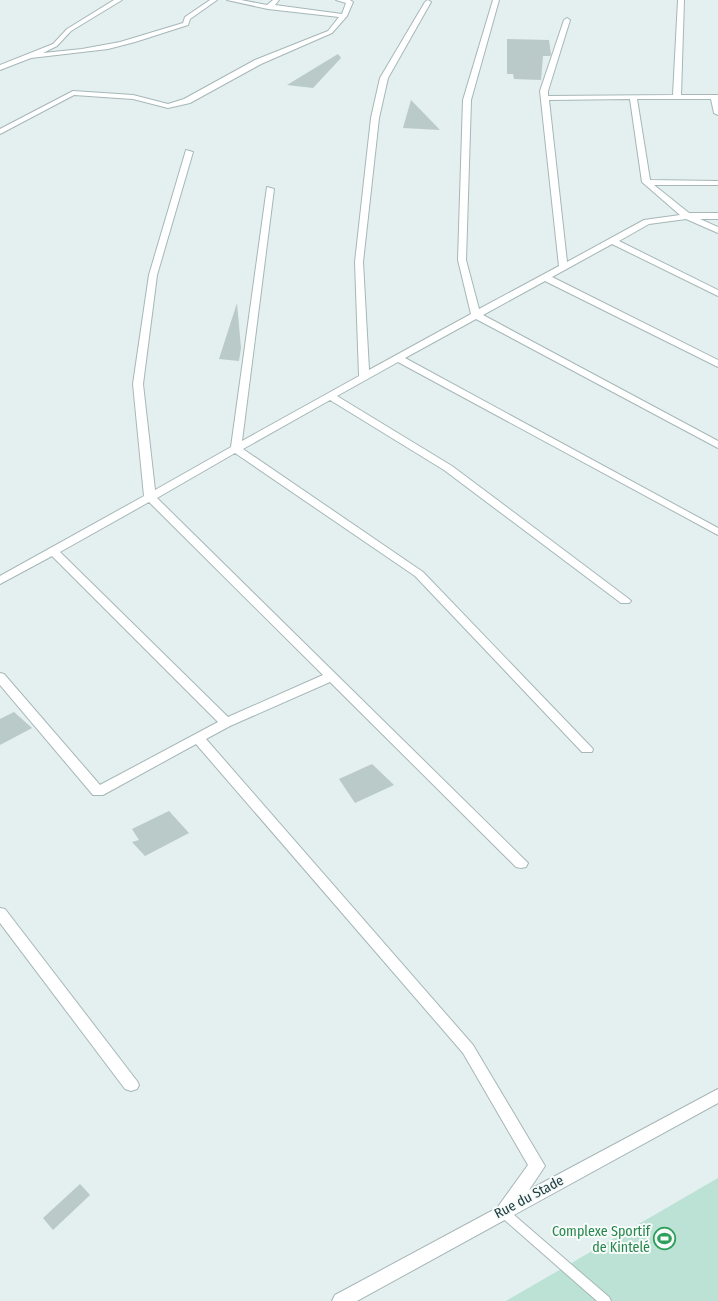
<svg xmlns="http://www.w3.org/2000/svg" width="718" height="1301" font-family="'Fira Sans Condensed',sans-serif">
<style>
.green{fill:#bbe2d5}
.building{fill:#b9cac9}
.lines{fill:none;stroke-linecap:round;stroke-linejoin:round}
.lane-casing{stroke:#a6b7b8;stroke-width:2}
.street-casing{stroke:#a6b7b8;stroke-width:2}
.lane{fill:#fff;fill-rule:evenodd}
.street{fill:#fff;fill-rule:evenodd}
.labels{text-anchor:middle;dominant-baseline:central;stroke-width:4;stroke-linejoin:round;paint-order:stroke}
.near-street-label{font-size:14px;fill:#213f43;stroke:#f6fbfa}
.near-leisure-label{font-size:14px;fill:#27864d;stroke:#f6fbfa;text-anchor:end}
</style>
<rect width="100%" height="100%" fill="#e4efef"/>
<path class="green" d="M718,1178V1301H506Z"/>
<g class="building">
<path d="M507,39L549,40L551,54L550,56H543L541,80L514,79L513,74H507Z"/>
<path d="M338,54L341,58L313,88L287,85Z"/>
<path d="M411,100L440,130L403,128Z"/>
<path d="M237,303L241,348L239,361L219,359Z"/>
<path d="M14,712L32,728L0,745V719Z"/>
<path d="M372,764L394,785L355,803L339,779Z"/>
<path d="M169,811L189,833L145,856L132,842L139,840L132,829Z"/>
<path d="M80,1184L90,1195L53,1230L43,1218Z"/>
</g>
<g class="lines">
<defs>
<path id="lane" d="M503,1207L507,1209L609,1297L611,1301H597L499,1215L497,1212L499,1209Z"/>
<g id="street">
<path d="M114,0H122L71,31L57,46L43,53L82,49L120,42L183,23L185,17L210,0H217L190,19L188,25L135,42L108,49L31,58L0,70V65L53,44L67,29Z"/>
<path d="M227,0H241L267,5L273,0H279L275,5L342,14L346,3L336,0H350L353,2L347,16L332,33L261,64L190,103L168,108L133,99L74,95L0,134V129L73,91L133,95L168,104L184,99L255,60L328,31L339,17L268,9Z"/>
<path d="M428,0L431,2L388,78L379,118L363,262L369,370L471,314L458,260L463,100L493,0H499L471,100L466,260L479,309L559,266L540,91L564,20L567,18L570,20L548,91V96L673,95L678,0H684L681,95H718V115L714,113L711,99H637L650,180L718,181V185H654L689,213H718V219H700L718,227V233L686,219L649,224L619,241L718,290V296L612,244L552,277L718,360V367L545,281L483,315L718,441V448L476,319L405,358L718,528V535L398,362L337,396L452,466L629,599L631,601L629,603H621L444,470L330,400L243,449L423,572L593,749L592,752H582L415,576L235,453L157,498L528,863L526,867L521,868L516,867L330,682L230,726L206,739L473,1045L545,1166L529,1190L718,1089V1103L357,1301H332L335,1295L497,1208L528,1165L463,1053L196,744L103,795H93L0,685V673L4,674L100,785L218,722L52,556L0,584V576L144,496L133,384L149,275L186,150L193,152L157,275L143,384L155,490L231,447L267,187L274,189L242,441L359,376L355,262L371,118L380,78L425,2ZM630,99L642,182L680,215L644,220L567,262L549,100ZM149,502L323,675L228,717L60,552Z"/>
<path d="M0,908L5,909L137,1081L139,1085L137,1089L131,1091L125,1089L0,923Z"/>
</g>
</defs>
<use href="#lane" class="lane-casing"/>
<use href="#street" class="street-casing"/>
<use href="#lane" class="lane"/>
<use href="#street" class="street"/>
</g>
<defs>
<symbol id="stadium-ring" viewBox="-11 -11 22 22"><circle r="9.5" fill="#f6fbfa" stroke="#2e9e5b" stroke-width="1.5"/><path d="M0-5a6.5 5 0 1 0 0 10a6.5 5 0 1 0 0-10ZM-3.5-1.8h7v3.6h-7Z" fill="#2e9e5b"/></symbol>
</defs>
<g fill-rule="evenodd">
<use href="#stadium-ring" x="652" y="1226" width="25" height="25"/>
</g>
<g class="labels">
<g class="near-street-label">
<text transform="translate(529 1197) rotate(-28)">Rue du Stade</text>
</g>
<g class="near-leisure-label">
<text x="650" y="1231">Complexe Sportif<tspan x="650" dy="16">de Kintelé</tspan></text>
</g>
</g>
</svg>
